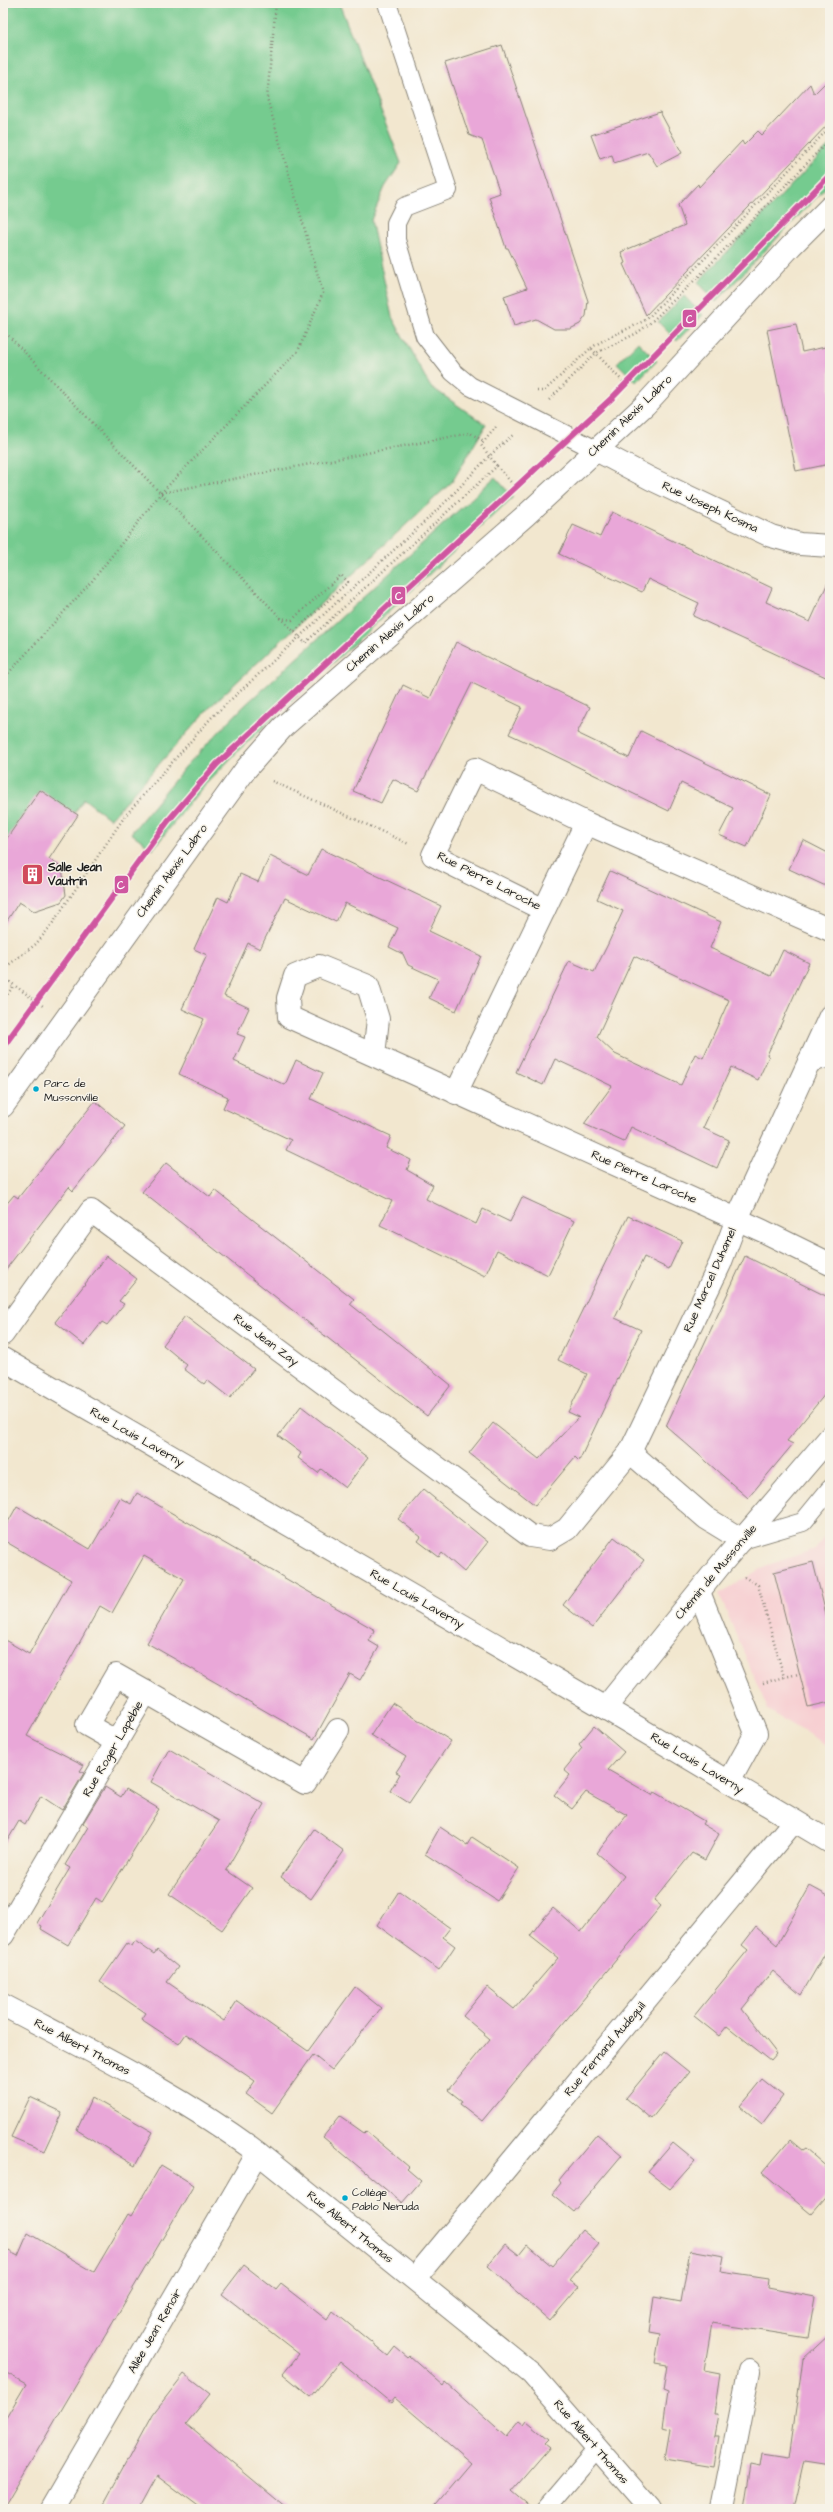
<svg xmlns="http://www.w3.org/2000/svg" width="833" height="2512" font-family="'Architects Daughter',sans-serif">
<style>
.built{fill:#f7cfd2}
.green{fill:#74cb8f;stroke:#487456}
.building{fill:#e9a7d8;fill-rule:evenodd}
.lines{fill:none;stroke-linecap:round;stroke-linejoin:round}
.service-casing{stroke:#878276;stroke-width:20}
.pedestrian-casing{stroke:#878276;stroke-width:24}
.minor-casing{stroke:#878276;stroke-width:24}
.tertiary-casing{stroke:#878276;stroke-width:24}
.path{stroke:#878276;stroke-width:2.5;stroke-dasharray:1 3;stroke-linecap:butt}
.service{stroke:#fff;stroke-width:18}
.pedestrian{stroke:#fff;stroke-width:22}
.minor{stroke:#fff;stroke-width:22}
.tertiary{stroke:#fff;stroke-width:22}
.tram-1-casing{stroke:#f7f3e8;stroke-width:9}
.tram-1{stroke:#cf56a0;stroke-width:6}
.bus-dot{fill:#00a9ce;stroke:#f7f3e8;stroke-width:1.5}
.labels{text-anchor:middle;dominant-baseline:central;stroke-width:3;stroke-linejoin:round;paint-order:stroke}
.bus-label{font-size:11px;fill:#1c1c1c;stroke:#f7f3e8;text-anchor:start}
.street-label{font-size:12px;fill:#1c1c1c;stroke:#f7f3e8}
.poi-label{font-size:12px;font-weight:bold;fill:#1c1c1c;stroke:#f7f3e8;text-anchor:start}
.line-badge{stroke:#f7f3e8;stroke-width:1.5}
.badge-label{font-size:11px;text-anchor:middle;font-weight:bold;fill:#fff}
</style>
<rect width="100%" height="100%" fill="#f7f3e8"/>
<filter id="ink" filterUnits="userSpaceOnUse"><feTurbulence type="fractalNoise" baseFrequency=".025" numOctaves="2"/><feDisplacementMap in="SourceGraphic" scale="8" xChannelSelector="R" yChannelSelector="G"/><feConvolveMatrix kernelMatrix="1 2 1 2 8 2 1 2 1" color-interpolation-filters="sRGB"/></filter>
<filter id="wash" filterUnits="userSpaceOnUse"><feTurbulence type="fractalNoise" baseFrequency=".012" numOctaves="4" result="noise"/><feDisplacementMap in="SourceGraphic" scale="16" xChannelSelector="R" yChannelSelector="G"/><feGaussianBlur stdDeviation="0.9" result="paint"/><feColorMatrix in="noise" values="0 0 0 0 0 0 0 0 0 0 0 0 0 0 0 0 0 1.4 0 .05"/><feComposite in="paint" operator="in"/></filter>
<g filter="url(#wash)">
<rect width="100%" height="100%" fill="#f2e7cf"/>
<path class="built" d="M830,1530V1747L768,1710L719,1594L765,1566L815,1549Z"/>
<g class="green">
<path d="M3,3H339L401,163L385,187L371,220L392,317L430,386L486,425L452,482L212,705L110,819L84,799L3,917Z"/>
<path d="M830,145V183L716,302L698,282Z"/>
<path d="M684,296L703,315L677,341L658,322Z"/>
<path d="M638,342L657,361L636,382L617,363Z"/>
<path d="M495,477L513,497L242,747L201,789L153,849L131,833L186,766L243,707Z"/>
</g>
<g id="blocks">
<g class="building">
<path d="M502,45L588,301L586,316L580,324L570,329H554L536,319L514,326L504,296L527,288L508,248H506L489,197L500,193L482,140L469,135L445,63Z"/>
<path d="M830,78V122L646,315L623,264L625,263L621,252L685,225L678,205L698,184L699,187L742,141L744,145L758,131L762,135L810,84L814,94Z"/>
<path d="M660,112L682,153L657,166L648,152L614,163L612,155L600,159L591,135Z"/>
<path d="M796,324L802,352L830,346V464L796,471L767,330Z"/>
<path d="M612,512L772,588L766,602L810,622L830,578V679L693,616L699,603L648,579L642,592L559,554L573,525L600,537Z"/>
<path d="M456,642L590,707L577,733L602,745L629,758L641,731L771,795L747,847L719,835L733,808L681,783L669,811L537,747L509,734L522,707L472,683L418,791L393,779L381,803L353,791L403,685L430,698Z"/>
<path d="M40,790L78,815L49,859L62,868L66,895L61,902L34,911L19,902L3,927V844Z"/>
<path d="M803,840L830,854V888L789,869Z"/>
<path d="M321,849L441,906L429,931L481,956L456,1011L429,998L438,979L408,965L403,954L389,947L398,928L345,903L336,922L285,898L260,949L248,943L224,996L249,1008L237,1034L245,1037L234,1061L285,1085L296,1060L323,1073L311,1099L391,1136L386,1148L411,1160L407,1170L433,1185L426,1199L476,1224L483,1209L510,1222L522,1197L574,1221L548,1275L497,1250L485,1276L380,1225L392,1201L286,1150L291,1140L223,1108L228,1097L179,1074L204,1019L182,1009L207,955L194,949L218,897L228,902L240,874L258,882L270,856L308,875Z"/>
<path d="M610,871L721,922L710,948L740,962L771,976L783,950L809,963L767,1055L769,1056L758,1080L731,1067L703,1128L729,1140L717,1168L631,1127L624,1142L584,1124L612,1086L585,1073L555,1059L543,1085L516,1072L569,961L594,972L608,944L623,911L597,899ZM634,956L729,1000L703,1058L695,1054L681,1085L615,1054L597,1037Z"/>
<path d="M95,1101L125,1126L73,1191L69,1187L3,1273V1208L14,1195L18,1198Z"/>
<path d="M166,1163L210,1197L215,1190L354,1299L350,1304L451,1385L427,1416L142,1192Z"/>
<path d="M628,1216L682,1241L669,1269L644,1257L615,1318L641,1330L579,1461L575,1457L535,1505L469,1453L493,1423L539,1459L579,1417L568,1412L587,1374L558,1360Z"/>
<path d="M107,1256L137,1279L119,1301L124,1304L107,1325L102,1322L84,1345L55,1322Z"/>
<path d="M745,1256L830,1298V1388L787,1441L793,1444L748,1498L666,1426Z"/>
<path d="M185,1316L254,1369L230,1398L207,1380L204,1384L184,1369L187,1365L163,1345Z"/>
<path d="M301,1406L368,1458L345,1488L321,1469L318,1473L298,1458L301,1453L278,1436Z"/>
<path d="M423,1489L488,1542L464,1572L442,1553L439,1557L418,1541L421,1537L398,1519Z"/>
<path d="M137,1493L375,1630L369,1641L379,1647L360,1680L350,1674L314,1739L147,1643L184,1579L144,1556L112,1613L100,1606L27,1736L84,1765L80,1771L84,1773L62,1810L41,1796L25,1825L19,1821L3,1848V1639L29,1654L71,1580L3,1540V1531L17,1506L90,1549L120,1498L131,1504Z"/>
<path d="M614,1537L644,1560L592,1628L563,1605Z"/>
<path d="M813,1562L830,1630V1702L808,1707L774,1572Z"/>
<path d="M392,1703L451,1741L409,1803L390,1791L400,1774L396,1772L406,1757L371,1735Z"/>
<path d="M594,1726L624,1752L608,1770L652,1795L654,1792L704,1821L702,1824L719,1834L705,1860L692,1853L654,1900L661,1906L482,2121L460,2104L462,2101L448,2090L490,2039L463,2016L487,1987L514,2009L558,1958L530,1936L542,1920L553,1908L581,1932L624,1876L597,1853L627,1815L586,1792L572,1809L554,1795L570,1775L564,1770L582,1748L579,1744Z"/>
<path d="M169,1749L264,1804L226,1870L252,1888L222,1930L169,1894L219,1821L151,1782Z"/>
<path d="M105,1787L121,1797L126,1789L159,1809L102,1902L96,1898L68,1945L41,1929L42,1926L37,1923L70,1868L65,1865L88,1827L83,1823Z"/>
<path d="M440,1827L467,1845L472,1837L519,1868L497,1901L425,1854Z"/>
<path d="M314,1829L344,1851L311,1899L281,1877Z"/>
<path d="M810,1886L830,1897V1945L801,1995L773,1971L742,2009L777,2054L771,2061L727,2026L719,2036L694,2016L748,1950L742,1945L756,1927L777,1945Z"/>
<path d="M399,1891L450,1928L443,1937L455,1946L439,1970L377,1925Z"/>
<path d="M135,1941L154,1954L157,1950L178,1967L167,1982L224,2021L237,2001L308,2051L355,1987L381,2008L332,2070L313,2055L272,2113L246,2094L255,2081L186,2034L179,2044L141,2019L145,2013L100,1982L127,1943L132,1946Z"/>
<path d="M664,2052L689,2072L651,2119L626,2098Z"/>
<path d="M762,2079L783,2096L762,2124L740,2106Z"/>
<path d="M30,2097L62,2112L44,2151L11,2137Z"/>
<path d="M92,2097L153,2132L135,2166L77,2130Z"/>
<path d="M340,2116L364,2133L366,2131L409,2167L407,2169L421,2181L402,2203L323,2137Z"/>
<path d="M597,2134L622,2155L574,2212L552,2194L561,2183L559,2180Z"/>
<path d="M790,2140L803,2151L806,2149L830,2170V2192L811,2214L762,2173Z"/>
<path d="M673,2143L695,2161L670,2189L648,2172Z"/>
<path d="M161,2165L194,2185L3,2509V2423L26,2384L3,2371V2248L18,2256L28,2233L94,2272L128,2214L131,2216Z"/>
<path d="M582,2230L599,2244L569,2280L579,2287L550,2321L487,2266L505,2244L519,2255L527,2245L552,2266Z"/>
<path d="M690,2250L724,2256L721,2272L769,2279L768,2288L815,2297L808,2338L712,2323L704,2371L720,2374L714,2414H718L714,2436H719L714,2466L665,2458L670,2429L663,2427L668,2393L663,2391L667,2365L655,2363L660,2334L649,2332L654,2297L681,2302Z"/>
<path d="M244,2265L276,2290L281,2284L327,2320L333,2311L388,2356L395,2347L408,2358L410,2356L444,2386L446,2383L506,2437L519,2421L524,2425L527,2421L549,2439L545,2443L550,2447L512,2491L533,2509H432L471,2463L395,2398L391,2403L340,2361L311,2397L283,2374L299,2354L222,2294Z"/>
<path d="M830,2334V2465L804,2461L793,2509H744L751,2465L761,2467L763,2454L789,2458L803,2359Z"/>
<path d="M184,2374L210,2394L186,2424L288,2509H201L157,2476L139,2509H101L152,2415Z"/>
</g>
</g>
</g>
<g filter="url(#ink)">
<use href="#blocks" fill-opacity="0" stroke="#878276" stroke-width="1"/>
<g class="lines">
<defs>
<g id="service">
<path d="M387,3L448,190L404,207L396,223V240L425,336L453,372L470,386L596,450"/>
<path d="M742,1540L803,1522L830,1489"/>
<path d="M546,2509L597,2449"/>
</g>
<g id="pedestrian">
<path d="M809,1061L830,1056"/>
<path d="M699,1592L756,1733L729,1782"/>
</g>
<g id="minor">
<path d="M596,450L651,479L771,536L800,544L830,546"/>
<path d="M544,910L433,855L475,769L586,823"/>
<path d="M374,1055L378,1019L368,986L319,966L295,976L288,998L289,1017L763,1231L830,1264"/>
<path d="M456,1093L586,823L830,930"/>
<path d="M3,1334L91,1211L530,1536L550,1539L567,1529L630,1452L720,1264L737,1219L830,1016"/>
<path d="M3,1359L605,1708L830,1842"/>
<path d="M630,1452L706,1518L742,1540"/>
<path d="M605,1708L721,1564L830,1437"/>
<path d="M117,1742L87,1725L116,1675L146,1692"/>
<path d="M3,1935L146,1692L305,1783L338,1730"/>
<path d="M415,2278L794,1821"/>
<path d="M51,2509L258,2153"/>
<path d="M722,2509L749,2371"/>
</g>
<g id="tertiary">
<path d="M3,1106L246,769L283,727L526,515L645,405L791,246L830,207"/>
<path d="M3,2005C90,2051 179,2094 258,2153L532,2374L650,2509"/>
</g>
</defs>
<use href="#service" class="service-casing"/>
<use href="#pedestrian" class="pedestrian-casing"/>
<use href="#minor" class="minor-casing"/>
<use href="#tertiary" class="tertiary-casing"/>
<g class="path">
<path d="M3,330L305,643L497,466L516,488"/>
<path d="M591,348C610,335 628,330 647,319L830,127"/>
<path d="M537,391H544L591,348L627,386"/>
<path d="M549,400L596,353L637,333L649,324L701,274L830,139"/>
<path d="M496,427L481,445L497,466"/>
<path d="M161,493L470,433L484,441"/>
<path d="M280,618L292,620L341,575L348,582L294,632"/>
<path d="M3,679L92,581L161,493L298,351L323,293L267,98L276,3"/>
<path d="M272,781L409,844"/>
<path d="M3,969L36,944L50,927L125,816L211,718L433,514C461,488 483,459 513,435"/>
<path d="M3,977L43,1006"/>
<path d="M3,1001L14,985"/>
<path d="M744,1577L758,1585L784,1677L799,1674"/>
<path d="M763,1683L784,1677"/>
</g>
<use href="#service" class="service"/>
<use href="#pedestrian" class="pedestrian"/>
<use href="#minor" class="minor"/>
<use href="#tertiary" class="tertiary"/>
<defs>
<path id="tram-1" d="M3,1047L168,821L217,764L612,398L830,175"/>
</defs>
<use href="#tram-1" class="tram-1-casing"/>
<use href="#tram-1" class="tram-1"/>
</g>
</g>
<defs>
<symbol id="building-square" viewBox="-11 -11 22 22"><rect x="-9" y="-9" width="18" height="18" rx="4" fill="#d1495b" stroke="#f7f3e8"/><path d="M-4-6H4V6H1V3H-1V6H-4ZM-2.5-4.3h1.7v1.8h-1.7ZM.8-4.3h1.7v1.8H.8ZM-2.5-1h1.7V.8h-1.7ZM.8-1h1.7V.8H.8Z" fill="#fff"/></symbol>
</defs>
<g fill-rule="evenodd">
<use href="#building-square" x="20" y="862" width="25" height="25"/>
</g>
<g class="bus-dot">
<circle cx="36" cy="1089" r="3.5"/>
<circle cx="345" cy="2198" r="3.5"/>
</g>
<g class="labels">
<g class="bus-label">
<text x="44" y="1083">Parc de<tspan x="44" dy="14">Mussonville</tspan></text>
<text x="352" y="2192">Collège<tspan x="352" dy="14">Pablo Neruda</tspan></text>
</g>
<g class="street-label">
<text transform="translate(630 416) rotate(-44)">Chemin Alexis Labro</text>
<text transform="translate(710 507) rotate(25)">Rue Joseph Kosma</text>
<text transform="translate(390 633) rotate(-41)">Chemin Alexis Labro</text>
<text transform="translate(172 871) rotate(-54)">Chemin Alexis Labro</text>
<text transform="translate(489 881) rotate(27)">Rue Pierre Laroche</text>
<text transform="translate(644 1177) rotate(24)">Rue Pierre Laroche</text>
<text transform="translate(710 1280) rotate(-66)">Rue Marcel Duhamel</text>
<text transform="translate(266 1340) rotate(37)">Rue Jean Zay</text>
<text transform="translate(137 1437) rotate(30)">Rue Louis Laverny</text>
<text transform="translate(716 1572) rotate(-50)">Chemin de Mussonville</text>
<text transform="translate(417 1599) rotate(30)">Rue Louis Laverny</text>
<text transform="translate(113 1749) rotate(-60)">Rue Roger Lapébie</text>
<text transform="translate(697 1763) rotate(31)">Rue Louis Laverny</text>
<text transform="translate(82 2047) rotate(28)">Rue Albert Thomas</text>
<text transform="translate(605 2049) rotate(-50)">Rue Fernand Audeguil</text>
<text transform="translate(350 2227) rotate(39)">Rue Albert Thomas</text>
<text transform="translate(155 2331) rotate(-60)">Allée Jean Renoir</text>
<text transform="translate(591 2442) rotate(49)">Rue Albert Thomas</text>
</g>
<g class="poi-label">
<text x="48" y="867">Salle Jean<tspan x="48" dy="14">Vautrin</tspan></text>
</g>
</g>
<g class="line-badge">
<rect x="682" y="309" width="15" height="19" rx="4" fill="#cf56a0"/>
<rect x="391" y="586" width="15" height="19" rx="4" fill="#cf56a0"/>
<rect x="114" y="875" width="15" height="19" rx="4" fill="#cf56a0"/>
</g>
<g class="badge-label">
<text x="690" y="323">C</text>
<text x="399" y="600">C</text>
<text x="121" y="889">C</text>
</g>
<rect width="833" height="2512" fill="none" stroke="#f7f3e8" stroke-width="16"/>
</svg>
